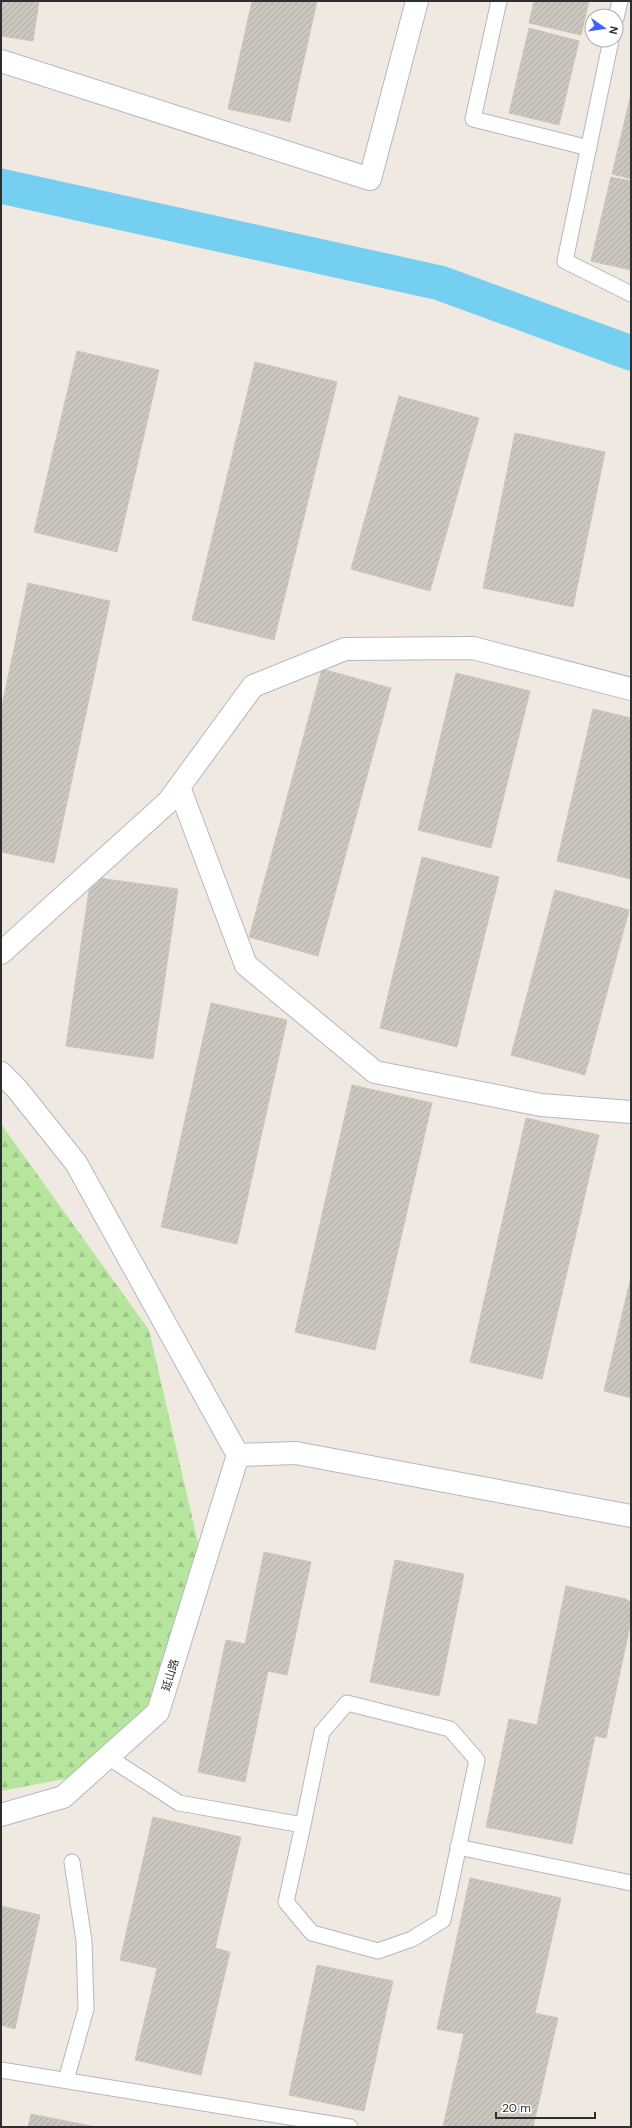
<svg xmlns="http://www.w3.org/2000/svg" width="632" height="2128" font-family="'DM Sans','Noto Sans SC',sans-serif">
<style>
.forest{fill:url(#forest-firs)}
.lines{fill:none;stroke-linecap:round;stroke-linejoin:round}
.canal{stroke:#75cff0;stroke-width:35}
.building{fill:url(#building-hatch);stroke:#cbc5ba}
.service-casing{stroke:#b4b7c1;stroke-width:17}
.minor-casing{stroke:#b4b7c1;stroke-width:24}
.service{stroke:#fff;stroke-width:15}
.minor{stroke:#fff;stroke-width:22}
.labels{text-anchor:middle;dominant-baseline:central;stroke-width:3;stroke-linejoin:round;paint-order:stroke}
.street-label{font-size:11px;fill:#2e2e2e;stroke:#fff}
</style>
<defs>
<pattern id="forest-firs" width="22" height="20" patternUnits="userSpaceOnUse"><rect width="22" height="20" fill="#b6e59e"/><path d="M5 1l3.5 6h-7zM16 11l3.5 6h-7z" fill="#9dc588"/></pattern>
<pattern id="building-hatch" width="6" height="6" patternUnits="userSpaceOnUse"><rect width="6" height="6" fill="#cbc7bf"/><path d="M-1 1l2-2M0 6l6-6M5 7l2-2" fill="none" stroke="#afaba4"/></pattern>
</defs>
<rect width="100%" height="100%" fill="#efe9e1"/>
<path class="forest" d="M1,1124L149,1330L204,1569L148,1725L85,1775L1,1791Z"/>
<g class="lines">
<path class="canal" d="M1,186L440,283L631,353"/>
</g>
<g class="building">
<path d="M1,1H39L33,41L1,36Z"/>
<path d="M252,1H317L290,122L228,109Z"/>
<path d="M534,1H589L581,35L529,23Z"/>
<path d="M529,28L579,41L559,125L509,113Z"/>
<path d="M631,94V179L612,174Z"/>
<path d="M611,177L631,181V270L591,261Z"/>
<path d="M77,351L159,370L117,552L34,532Z"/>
<path d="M255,362L337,382L274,640L192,620Z"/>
<path d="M399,396L479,418L430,591L351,569Z"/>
<path d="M515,433L605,452L573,607L483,588Z"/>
<path d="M28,583L110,601L54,863L1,852V710Z"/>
<path d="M322,669L391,688L318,956L249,937Z"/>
<path d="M456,673L530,691L491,848L418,830Z"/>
<path d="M593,709L631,718V879L557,861Z"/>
<path d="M422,857L499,877L457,1047L380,1028Z"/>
<path d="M91,877L178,889L153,1059L66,1046Z"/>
<path d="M555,890L629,910L585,1075L511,1055Z"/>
<path d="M211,1003L287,1020L237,1244L161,1227Z"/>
<path d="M352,1085L432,1103L375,1350L295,1332Z"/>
<path d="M526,1118L599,1135L542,1379L470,1362Z"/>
<path d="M631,1277V1398L604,1391Z"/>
<path d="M264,1552L311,1562L287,1675L268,1671L245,1782L198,1772L226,1640L245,1644Z"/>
<path d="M395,1560L464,1574L439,1696L370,1682Z"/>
<path d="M566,1586L626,1599L631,1603V1621L606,1738L595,1736L572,1844L486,1827L509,1719L537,1725Z"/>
<path d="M153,1817L241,1837L215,1948L230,1952L201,2075L135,2060L157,1968L120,1960Z"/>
<path d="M470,1878L561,1898L535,2013L558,2018L533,2127H443L464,2034L437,2029Z"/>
<path d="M1,1906L40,1915L15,2029L1,2025Z"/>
<path d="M317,1965L393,1981L364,2111L289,2095Z"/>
<path d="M31,2114L96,2127H28Z"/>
</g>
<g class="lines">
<defs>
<g id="service">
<path d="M499,1L473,119L589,148"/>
<path d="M616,18L620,1"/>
<path d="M611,40L565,261L631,294"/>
<path d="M108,1757L179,1803L303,1825L286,1902L312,1933L378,1951L412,1939L443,1920L477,1760L450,1729L347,1703L322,1732L303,1825"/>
<path d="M458,1847L631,1883"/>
<path d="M1,2070L350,2127"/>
<path d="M66,2080L86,2009L84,1941L72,1862"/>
</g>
<g id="minor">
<path d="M1,61L370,179L417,1"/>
<path d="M179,787L246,965L375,1072L541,1105L631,1112"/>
<path d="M1,953L168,802L253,686L345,649L473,648L631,689"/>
<path d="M1,1073L17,1089L76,1163L238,1455"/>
<path d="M238,1455L296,1453L631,1516"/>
<path d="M1,1815L63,1797L158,1712L238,1455"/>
</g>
</defs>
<use href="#service" class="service-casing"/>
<use href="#minor" class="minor-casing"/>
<use href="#service" class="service"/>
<use href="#minor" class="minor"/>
</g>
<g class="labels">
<g class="street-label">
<text transform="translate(170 1675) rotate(-73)">延山路</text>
</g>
</g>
<rect width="632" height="2128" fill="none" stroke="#2e2e2e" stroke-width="4"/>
<g transform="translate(604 28) rotate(103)"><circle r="19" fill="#ffffff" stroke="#ababab"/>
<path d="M0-3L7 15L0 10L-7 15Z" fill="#4264fb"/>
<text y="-6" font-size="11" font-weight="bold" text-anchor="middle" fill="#2e2e2e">N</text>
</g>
<path d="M496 2112v6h99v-6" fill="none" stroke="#2e2e2e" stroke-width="2"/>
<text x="502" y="2112" font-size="12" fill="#2e2e2e" stroke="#ffffff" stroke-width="3" paint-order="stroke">20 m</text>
</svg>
